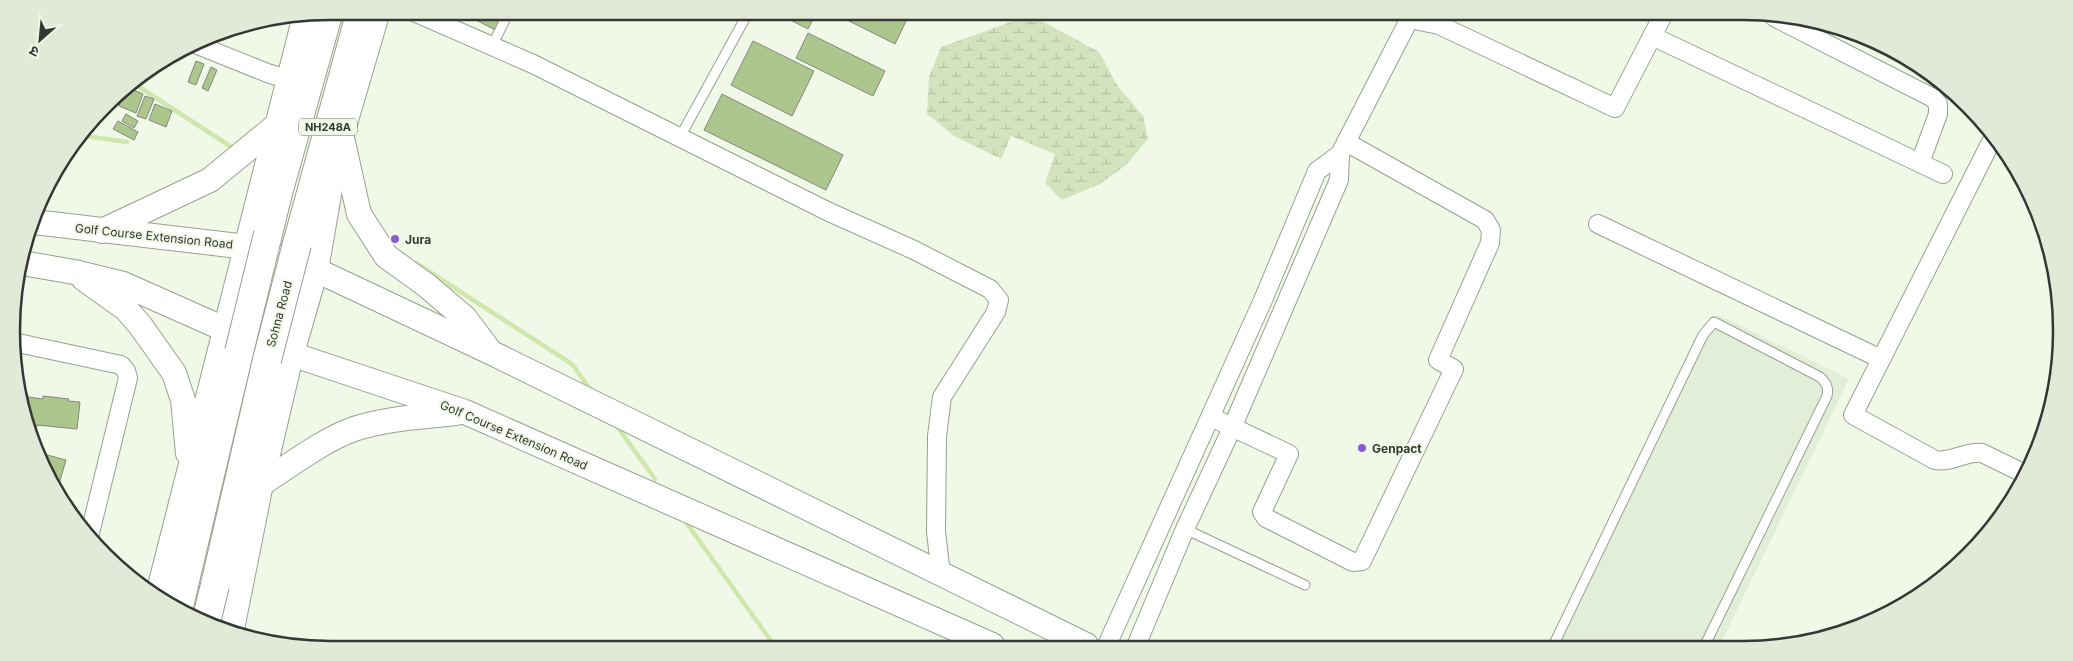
<svg xmlns="http://www.w3.org/2000/svg" width="2073" height="661" font-family="Inter,'Noto Sans Devanagari',sans-serif">
<style>
.built{fill:#e3eed8}
.wetland{fill:url(#wetland-marsh)}
.lines{fill:none;stroke-linecap:round;stroke-linejoin:round}
.stream{stroke:#cde7ad;stroke-width:4.5}
.building{fill:#adc68d;stroke:#82897b}
.lane-casing{stroke:#99a091;stroke-width:11}
.street-casing{stroke:#99a091;stroke-width:20}
.secondary-casing{stroke:#99a091;stroke-width:26}
.highway-casing{stroke:#99a091;stroke-width:30}
.lane{stroke:#fff;stroke-width:9}
.street{stroke:#fff;stroke-width:18}
.secondary{stroke:#fff;stroke-width:24}
.highway{stroke:#fff;stroke-width:28}
.highway-bridge-casing{stroke:#99a091;stroke-width:30;stroke-linecap:butt}
.highway-bridge{stroke:#fff;stroke-width:28}
.poi-dot{fill:#8a5ad3;stroke:#f1f8e8;stroke-width:2}
.labels{text-anchor:middle;dominant-baseline:central;stroke-width:4;stroke-linejoin:round;paint-order:stroke}
.shield{fill:#f1f8e8;stroke:#6d7269;stroke-width:1}
.shield-label{font-size:11px;font-weight:bold;fill:#353832}
.street-label{font-size:12px;fill:#353832;stroke:#f1f8e8}
.poi-label{font-size:12px;font-weight:bold;fill:#353832;stroke:#f1f8e8;text-anchor:start}
.rim{fill:none;stroke:#353832;stroke-width:2.5}
</style>
<defs>
<pattern id="wetland-marsh" width="20" height="14" patternUnits="userSpaceOnUse" patternTransform="scale(1.25)"><rect width="20" height="14" fill="#d2e3be"/><path d="M1 5h8M5 5V1M11 12h8M15 12V8" fill="none" stroke="#b5c4a4"/></pattern>
</defs>
<rect width="100%" height="100%" fill="#f1f8e8"/>
<path class="built" d="M1717,314L1849,379L1719,647L1555,646Z"/>
<path class="wetland" d="M1031,15L1099,52L1117,85L1143,116L1148,139L1126,165L1100,184L1062,200L1045,183L1055,154L1011,136L1001,159L954,136L927,114L929,77L941,47Z"/>
<g class="lines">
<g class="stream">
<path d="M133,83L233,148"/>
<path d="M85,136L127,142"/>
<path d="M416,263L572,364L592,392"/>
<path d="M616,425L655,479"/>
<path d="M683,518L774,645"/>
</g>
</g>
<g class="building">
<path d="M461,12H507L497,31Z"/>
<path d="M777,13H816L808,29Z"/>
<path d="M833,13L901,14L908,17L895,44Z"/>
<path d="M808,33L885,71L873,96L796,58Z"/>
<path d="M753,41L814,71L792,116L731,85Z"/>
<path d="M196,61L204,64L196,85L188,82Z"/>
<path d="M211,67L217,70L208,91L202,88Z"/>
<path d="M127,87L143,94L136,113L119,106Z"/>
<path d="M722,94L843,155L826,190L704,130Z"/>
<path d="M145,96L154,99L146,119L137,116Z"/>
<path d="M155,104L172,111L166,127L149,120Z"/>
<path d="M126,114L138,121L134,128L122,121Z"/>
<path d="M118,121L138,132L134,140L113,129Z"/>
<path d="M21,394L28,395V397L43,399V396L69,399L68,401L80,402L77,429L37,425V427L28,426L22,413Z"/>
<path d="M40,453L66,460L57,491Z"/>
</g>
<g class="lines">
<defs>
<g id="lane">
<path d="M492,46L509,12"/>
<path d="M680,137L748,13"/>
<path d="M1185,529L1305,585"/>
<path d="M1553,646L1703,335L1714,322L1820,377C1826,383 1829,387 1827,396L1704,647"/>
</g>
<g id="street">
<path d="M414,12L533,64L829,212L914,250L990,289L999,300L996,312L942,397L937,436L936,532L941,574"/>
<path d="M1774,17L1933,98L1938,104V114L1920,163"/>
<path d="M1409,19L1439,25L1615,108L1662,17"/>
<path d="M1652,36L1943,174"/>
<path d="M195,44L270,74L289,79"/>
<path d="M1993,138L1853,415L1935,460C1952,463 1965,451 1982,453L2025,474"/>
<path d="M1598,224L1881,359"/>
<path d="M18,343L121,365L126,371L128,378L90,533"/>
<path d="M1211,417L1289,454L1262,512L1266,518L1353,562L1362,561L1454,369L1438,360L1490,243L1491,230L1485,220L1346,142"/>
<path d="M1107,645L1263,300L1317,171L1340,154"/>
<path d="M1136,646L1185,529L1232,428L1339,180L1340,154L1411,16"/>
</g>
<g id="secondary">
<path d="M343,142L359,214L386,256L426,285L465,318L489,350"/>
<path d="M34,222L247,247L316,270L492,353L1086,645"/>
<path d="M102,231L210,180L278,124"/>
<path d="M22,263L74,272L123,284L249,340L465,412L992,645"/>
<path d="M84,279L126,309L140,325L174,373L183,400L188,453"/>
<path d="M261,484C291,465 321,441 354,429C386,418 422,417 456,413"/>
<path d="M157,598L305,16"/>
<path d="M232,629L261,484L291,356L316,270L336,154L378,11"/>
</g>
<g id="highway">
<path d="M268,234L278,193L329,11"/>
<path d="M297,244L361,11"/>
<path d="M215,585L267,360"/>
<path d="M179,606L239,352"/>
</g>
</defs>
<use href="#lane" class="lane-casing"/>
<use href="#street" class="street-casing"/>
<use href="#secondary" class="secondary-casing"/>
<use href="#highway" class="highway-casing"/>
<use href="#lane" class="lane"/>
<use href="#street" class="street"/>
<use href="#secondary" class="secondary"/>
<use href="#highway" class="highway"/>
<defs>
<g id="highway-bridge">
<path d="M239,352L268,234"/>
<path d="M267,360L297,244"/>
<path d="M207,618L215,585"/>
</g>
</defs>
<use href="#highway-bridge" class="highway-bridge-casing"/>
<use href="#highway-bridge" class="highway-bridge"/>
</g>
<g class="poi-dot">
<circle cx="395" cy="239" r="5"/>
<circle cx="1362" cy="448" r="5"/>
</g>
<g class="labels">
<rect class="shield" x="299" y="118.5" width="58" height="17" rx="4"/>
<g class="shield-label">
<text x="328" y="127">NH248A</text>
</g>
<g class="street-label">
<text transform="translate(154 236) rotate(6)">Golf Course Extension Road</text>
<text transform="translate(279 314) rotate(-75)">Sohna Road</text>
<text transform="translate(514 435) rotate(23)">Golf Course Extension Road</text>
</g>
<g class="poi-label">
<text x="405" y="239">Jura</text>
<text x="1372" y="448">Genpact</text>
</g>
</g>
<path d="M0 0H2073V661H0ZM330 20H1743A310 310 0 0 1 2053 330V331A310 310 0 0 1 1743 641H330A310 310 0 0 1 20 331V330A310 310 0 0 1 330 20Z" fill="#e2e9d9" fill-rule="evenodd"/>
<path class="rim" d="M330 20H1743A310 310 0 0 1 2053 330V331A310 310 0 0 1 1743 641H330A310 310 0 0 1 20 331V330A310 310 0 0 1 330 20Z"/>
<g transform="translate(40 40) rotate(207)" stroke="#f1f8e8" stroke-width="4" paint-order="stroke">
<path d="M0-4L9 19L0 12L-9 19Z" fill="#353832"/>
<text y="-8" font-size="14" font-weight="bold" text-anchor="middle" fill="#353832">उ</text>
</g>
</svg>
